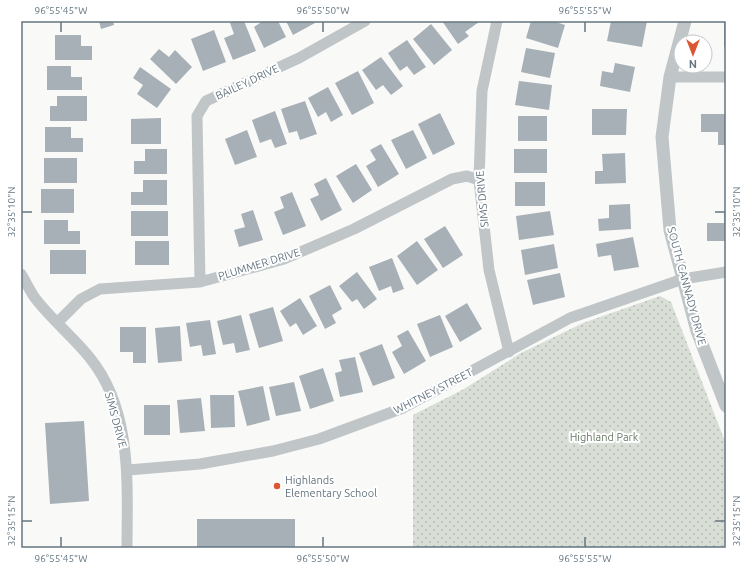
<svg xmlns="http://www.w3.org/2000/svg" width="747" height="569" viewBox="0 0 747 569" font-family="Ubuntu,sans-serif">
<style>
.park{fill:url(#park-dots)}
.building{fill:#a7b0b6}
.lines{fill:none;stroke-linecap:round;stroke-linejoin:round}
.minor{stroke:#c0c5c8;stroke-width:11}
.tertiary{stroke:#c0c5c8;stroke-width:13}
.ticks{fill:none;stroke:#657580;stroke-width:1.5}
.poi-dot{fill:#db5734;stroke:#fff;stroke-width:1.5}
.labels{text-anchor:middle;stroke-width:4;stroke-linejoin:round;paint-order:stroke}
.street-label{font-size:11px;fill:#657580;stroke:#fff}
.park-label{font-size:11px;fill:#687964;stroke:#fff}
.poi-label{font-size:11px;fill:#657580;stroke:#fff;text-anchor:start}
.neatline{fill:none;stroke:#657580;stroke-width:1.5}
.ticks-label{font-size:10px;text-anchor:middle;fill:#657580}
</style>
<defs>
<pattern id="park-dots" width="8" height="8" patternUnits="userSpaceOnUse"><rect width="8" height="8" fill="#d9ded6"/><path d="M2 2h.1M6 6h.1" fill="none" stroke="#b4b9b3" stroke-width="1.8" stroke-linecap="round"/></pattern>
</defs>
<rect width="100%" height="100%" fill="#f9f9f7"/>
<!-- park -->
<path class="park" d="M 660,296 L 671,302 L 726,444 L 726,548 L 413,548 L 413,415 L 464,389 L 521,353 L 583,323 Z"/>
<!-- building -->
<path class="building" d="M 99,21 L 113,21 L 114,25 L 101,29 Z
M 236,21 L 244,21 L 256,51 L 233,60 L 224,38 L 234,34 L 230,23 Z
M 263,21 L 278,21 L 286,37 L 264,48 L 254,27 Z
M 286,21 L 314,21 L 315,23 L 293,35 Z
M 442,21 L 478,21 L 479,22 L 465,32 L 469,36 L 458,44 Z
M 531,21 L 553,21 L 565,25 L 558,48 L 526,38 Z
M 611,21 L 647,21 L 642,47 L 607,41 Z
M 724,21 L 726,21 L 726,47 L 724,47 Z
M 431,24 L 452,50 L 434,65 L 413,39 Z
M 214,30 L 226,62 L 203,71 L 191,39 Z
M 55,35 L 81,35 L 81,46 L 92,46 L 92,60 L 55,60 Z
M 407,40 L 426,67 L 414,75 L 407,66 L 400,71 L 388,53 Z
M 526,48 L 555,53 L 550,78 L 521,72 Z
M 159,49 L 169,57 L 175,50 L 192,67 L 176,84 L 150,59 Z
M 381,57 L 403,86 L 391,95 L 383,85 L 376,90 L 362,70 Z
M 615,63 L 635,67 L 630,92 L 600,86 L 602,71 L 613,73 Z
M 47,66 L 71,66 L 71,77 L 82,77 L 82,90 L 47,90 Z
M 140,67 L 171,89 L 157,108 L 137,94 L 143,85 L 133,78 Z
M 358,71 L 374,103 L 352,115 L 335,83 Z
M 519,81 L 552,85 L 549,110 L 515,105 Z
M 328,87 L 343,115 L 331,122 L 326,112 L 318,117 L 308,98 Z
M 57,96 L 87,96 L 87,121 L 50,121 L 50,106 L 57,106 Z
M 305,101 L 317,134 L 300,140 L 297,131 L 289,133 L 281,109 Z
M 592,109 L 627,109 L 626,135 L 592,135 Z
M 275,111 L 287,144 L 275,148 L 271,139 L 260,143 L 252,120 Z
M 440,113 L 455,144 L 433,155 L 418,124 Z
M 701,114 L 726,114 L 726,145 L 718,145 L 718,132 L 701,132 Z
M 518,116 L 547,116 L 547,141 L 518,141 Z
M 161,118 L 161,144 L 131,144 L 131,119 Z
M 45,127 L 71,127 L 71,138 L 83,138 L 83,152 L 45,152 Z
M 247,130 L 257,157 L 235,165 L 225,139 Z
M 413,130 L 427,158 L 406,169 L 391,140 Z
M 381,144 L 399,174 L 378,187 L 366,166 L 376,160 L 370,150 Z
M 145,149 L 167,149 L 167,174 L 134,174 L 134,161 L 145,161 Z
M 514,149 L 547,149 L 547,173 L 514,173 Z
M 625,153 L 626,183 L 595,184 L 595,171 L 603,171 L 602,154 Z
M 44,158 L 77,158 L 77,183 L 44,183 Z
M 356,164 L 372,190 L 353,203 L 336,176 Z
M 326,178 L 342,210 L 321,221 L 310,199 L 319,195 L 314,184 Z
M 143,180 L 167,180 L 167,205 L 131,205 L 131,192 L 143,192 Z
M 515,182 L 545,182 L 545,206 L 515,206 Z
M 41,189 L 74,189 L 74,213 L 41,213 Z
M 292,192 L 306,226 L 283,235 L 274,212 L 284,208 L 280,197 Z
M 630,204 L 631,229 L 599,231 L 598,219 L 609,218 L 609,205 Z
M 253,210 L 263,240 L 239,247 L 234,230 L 245,227 L 241,214 Z
M 131,211 L 168,211 L 168,236 L 131,236 Z
M 550,211 L 554,235 L 519,240 L 516,216 Z
M 724,211 L 726,211 L 726,241 L 707,241 L 707,223 L 724,223 Z
M 44,220 L 68,220 L 68,231 L 80,231 L 80,244 L 44,244 Z
M 445,226 L 463,255 L 443,268 L 424,239 Z
M 633,237 L 639,267 L 614,271 L 611,255 L 598,257 L 596,244 Z
M 135,241 L 169,241 L 169,265 L 135,265 Z
M 417,241 L 438,270 L 417,285 L 397,256 Z
M 554,244 L 558,268 L 525,275 L 521,250 Z
M 50,250 L 86,250 L 86,274 L 50,274 Z
M 392,258 L 404,289 L 393,293 L 391,286 L 379,291 L 369,267 Z
M 357,272 L 377,299 L 364,309 L 357,299 L 352,302 L 339,286 Z
M 560,273 L 565,297 L 533,305 L 527,280 Z
M 330,285 L 342,309 L 332,315 L 336,323 L 325,329 L 309,296 Z
M 300,298 L 317,326 L 303,335 L 296,323 L 290,327 L 280,311 Z
M 467,303 L 482,329 L 460,342 L 445,316 Z
M 273,307 L 283,341 L 259,348 L 249,314 Z
M 241,315 L 250,350 L 236,353 L 234,343 L 223,345 L 217,321 Z
M 440,315 L 453,347 L 430,357 L 417,324 Z
M 210,320 L 216,354 L 203,356 L 201,345 L 190,347 L 186,323 Z
M 180,326 L 182,361 L 158,363 L 155,328 Z
M 120,327 L 146,327 L 146,363 L 133,363 L 133,352 L 120,352 Z
M 408,330 L 426,361 L 404,374 L 392,352 L 402,346 L 397,336 Z
M 382,344 L 395,378 L 373,386 L 359,353 Z
M 355,357 L 363,392 L 340,397 L 335,373 L 342,371 L 339,360 Z
M 323,368 L 334,401 L 310,409 L 299,376 Z
M 294,382 L 301,411 L 276,416 L 269,387 Z
M 263,386 L 270,420 L 247,426 L 238,391 Z
M 210,395 L 234,395 L 235,427 L 211,428 Z
M 201,398 L 205,431 L 180,433 L 177,400 Z
M 144,405 L 170,405 L 170,435 L 144,435 Z
M 84,421 L 89,501 L 50,504 L 45,423 Z
M 197,519 L 295,519 L 295,548 L 197,548 Z"/>
<g class="lines">
<!-- minor -->
<path class="minor" d="M 497,21 L 482,91 L 479,180 L 489,270 L 509,352
M 670,77 L 726,77
M 21,274 C 26,282 30,291 35,298 C 51,319 73,337 90,358 C 133,411 127,485 127,548
M 200,282 L 197,116 L 206,101 L 299,58 L 365,21
M 58,322 L 81,299 L 100,289 L 200,282 L 284,259 L 354,229 L 452,179 L 467,176 L 479,180
M 128,470 L 200,464 L 273,451 L 319,439 L 403,408 L 570,318 L 683,279 L 726,272"/>
<!-- tertiary -->
<path class="tertiary" d="M 685,21 L 670,77 L 662,137 L 670,230 L 697,331 L 726,406"/>
</g>
<!-- ticks -->
<path class="ticks" d="M 61,22 L 61,32M 323,22 L 323,32M 585,22 L 585,32M 22,212 L 32,212M 715,212 L 725,212M 22,521 L 32,521M 715,521 L 725,521M 61,537 L 61,547M 323,537 L 323,547M 585,537 L 585,547"/>
<!-- markers -->
<circle class="poi-dot" cx="277" cy="486" r="4"/>
<g class="labels">
<!-- street labels -->
<g class="street-label">
<text transform="translate(247 82) rotate(-25)" y="4">BAILEY DRIVE</text>
<text transform="translate(482 199) rotate(-95)" y="4">SIMS DRIVE</text>
<text transform="translate(259 264) rotate(-17)" y="4">PLUMMER DRIVE</text>
<text transform="translate(687 286) rotate(75)" y="4">SOUTH CANNADY DRIVE</text>
<text transform="translate(433 391) rotate(-27)" y="4">WHITNEY STREET</text>
<text transform="translate(116 420) rotate(75)" y="4">SIMS DRIVE</text>
</g>
<!-- park labels -->
<g class="park-label">
<text x="604" y="441">Highland Park</text>
</g>
<!-- poi labels -->
<g class="poi-label">
<text x="285" y="484">Highlands<tspan x="285" dy="13">Elementary School</tspan></text>
</g>
</g>
<!-- border -->
<rect width="747" height="569" fill="none" stroke="#ffffff" stroke-width="44"/>
<!-- north arrow -->
<g transform="translate(693 54) rotate(180)"><circle r="19" fill="#ffffff" stroke="#c1c8cc"/>
<path d="M0-3L7 15L0 10L-7 15Z" fill="#db5734"/>
<text y="-6" font-size="11" font-weight="bold" text-anchor="middle" fill="#657580">N</text>
</g>
<rect x="22" y="22" width="703" height="525" class="neatline"/>
<g class="ticks-label">
<text x="61" y="14">96°55'45"W</text>
<text x="323" y="14">96°55'50"W</text>
<text x="585" y="14">96°55'55"W</text>
<text transform="translate(736 212) rotate(-90)" y="4">32°35'10"N</text>
<text transform="translate(11 212) rotate(-90)" y="4">32°35'10"N</text>
<text transform="translate(736 521) rotate(-90)" y="4">32°35'15"N</text>
<text transform="translate(11 521) rotate(-90)" y="4">32°35'15"N</text>
<text x="61" y="562">96°55'45"W</text>
<text x="323" y="562">96°55'50"W</text>
<text x="585" y="562">96°55'55"W</text>
</g>
</svg>
